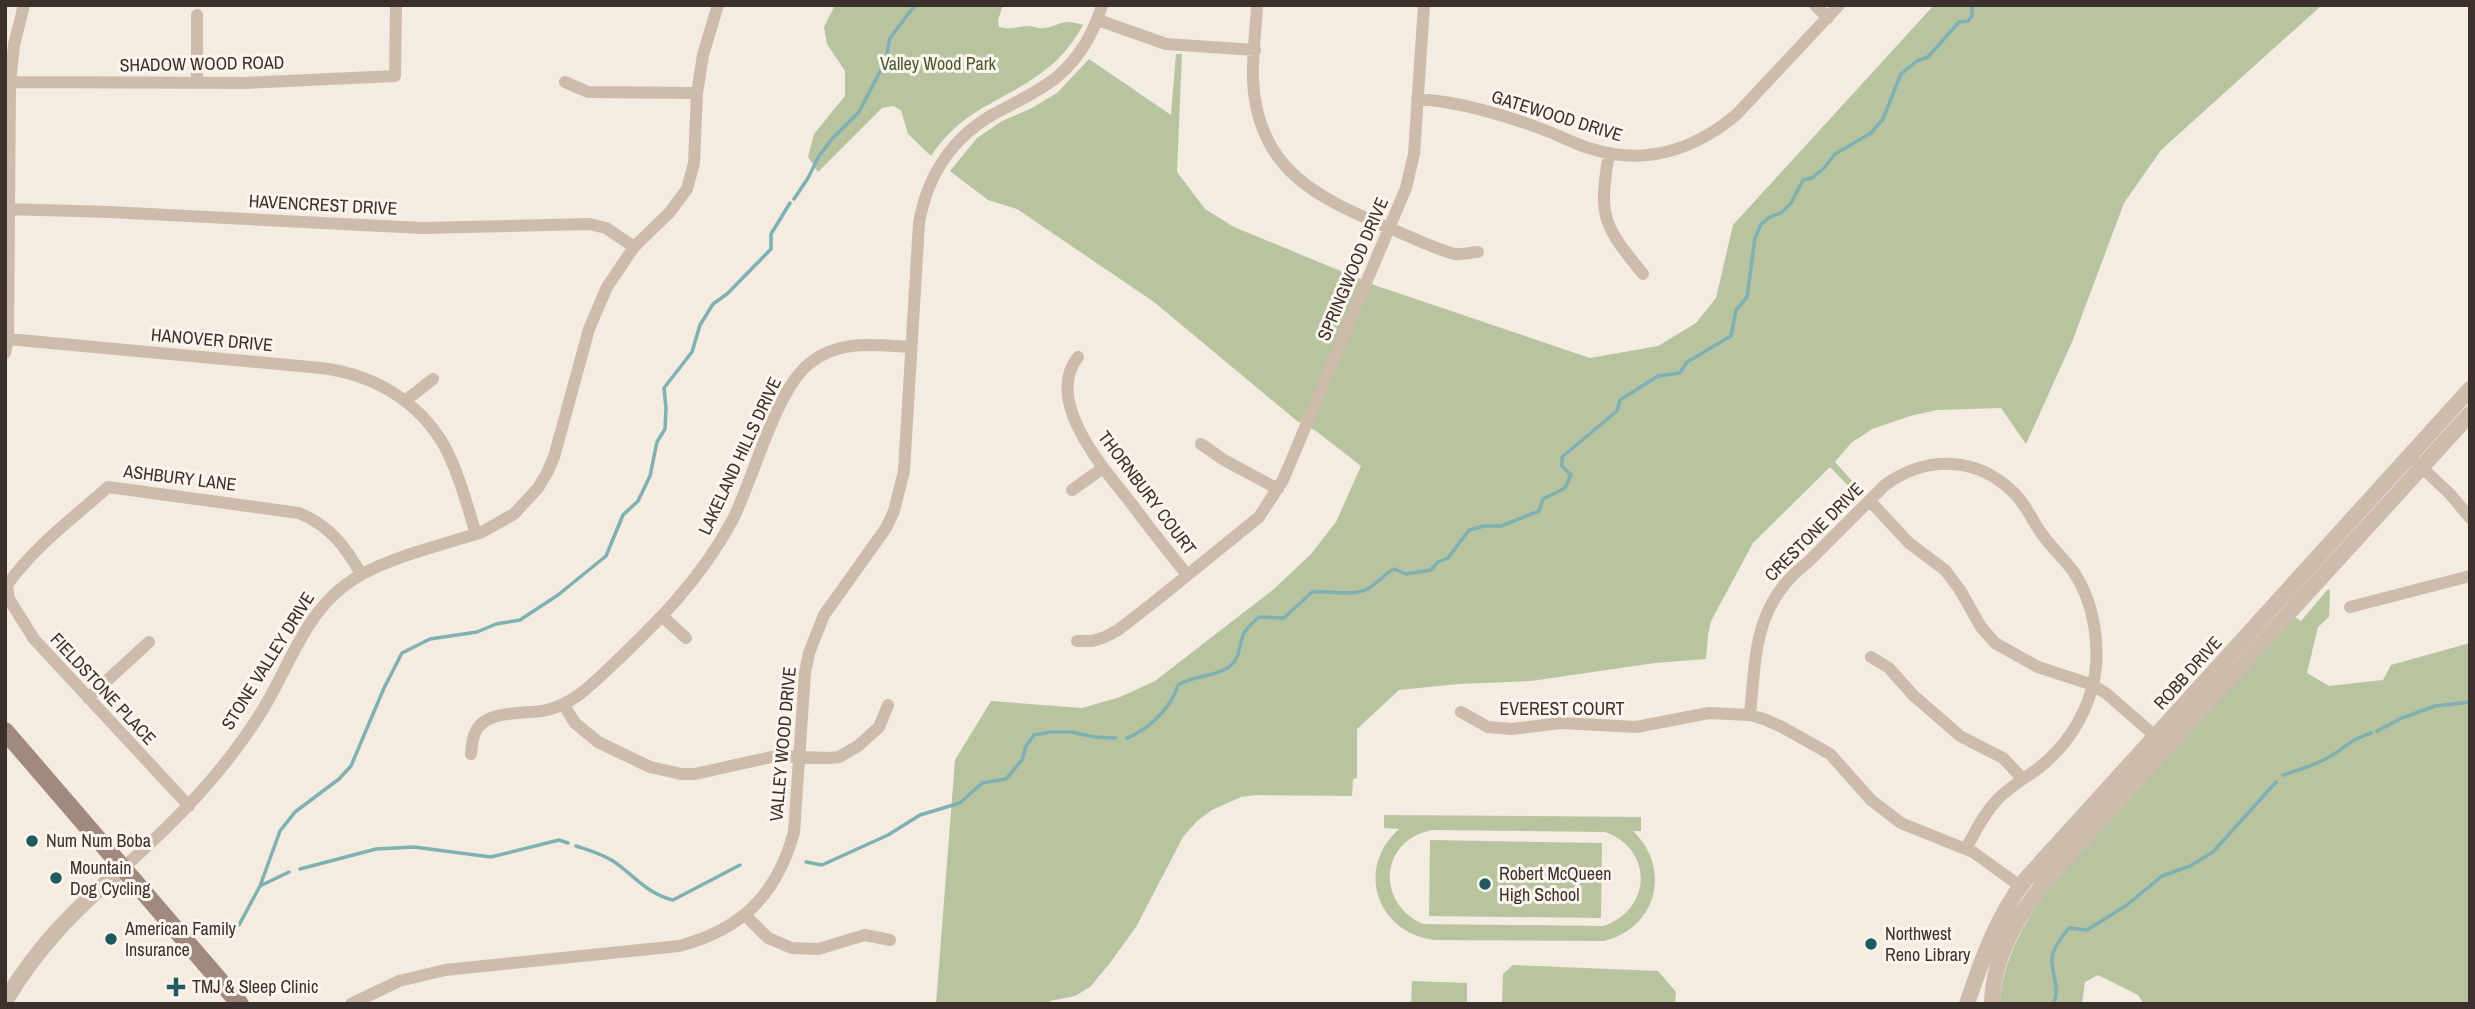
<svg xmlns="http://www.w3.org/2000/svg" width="2475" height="1009" viewBox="0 0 2475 1009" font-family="'Archivo Narrow',sans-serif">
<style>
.green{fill:#b8c4a0;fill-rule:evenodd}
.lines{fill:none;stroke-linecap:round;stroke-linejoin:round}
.stream{stroke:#7fb0b2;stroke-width:3.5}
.minor{stroke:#cdbbac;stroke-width:12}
.tertiary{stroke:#cdbbac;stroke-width:16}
.secondary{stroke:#a18a7d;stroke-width:18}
.poi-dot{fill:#1f5a5e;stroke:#fbf5ee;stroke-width:2.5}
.labels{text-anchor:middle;stroke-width:6;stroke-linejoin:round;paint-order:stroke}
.street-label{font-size:18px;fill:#3b302b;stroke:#fbf5ee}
.park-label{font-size:18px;fill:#4a5a2e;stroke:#fbf5ee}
.poi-label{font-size:18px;fill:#3b302b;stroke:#fbf5ee;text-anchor:start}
</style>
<rect width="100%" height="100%" fill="#f4ebe1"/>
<!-- green -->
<path class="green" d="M 835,5 L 1003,5 L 998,20 L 999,27 C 1011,30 1015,27 1027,26 C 1032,26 1039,29 1044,28 C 1062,25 1062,18 1083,25 C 1074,41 1063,56 1049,67 C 1005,103 966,104 931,156 L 908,134 L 901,110 L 893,106 L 882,108 L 818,172 L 808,157 L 814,134 L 845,96 L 845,71 L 827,44 L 824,27 Z
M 1934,5 L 2322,5 L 2161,150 L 2124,203 L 2072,342 L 2026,444 L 2001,408 L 1937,410 L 1910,416 L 1872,429 L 1851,443 L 1835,462 L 1863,493 L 1859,497 L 1830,467 L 1753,543 L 1711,621 L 1708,635 L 1706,659 L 1655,663 L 1531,681 L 1458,684 L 1399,690 L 1357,729 L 1357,778 L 1353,779 L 1352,796 L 1256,795 L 1241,797 L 1212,810 L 1197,821 L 1183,837 L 1136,927 L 1110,963 L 1090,987 L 1075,996 L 1050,1001 L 1047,1004 L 936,1004 L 955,760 L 991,701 L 1082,708 L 1120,697 L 1155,681 L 1274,589 L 1311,554 L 1336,522 L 1361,466 L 1316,431 L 1297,421 L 1154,302 L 1017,209 L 988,200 L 950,171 L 977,138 L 1002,121 L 1030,109 L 1057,93 L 1089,59 L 1171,115 L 1176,54 L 1182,54 L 1177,172 L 1205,209 L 1234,227 L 1377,286 L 1590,358 L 1658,346 L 1696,323 L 1716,298 L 1733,225 Z
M 2328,589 L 2330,591 L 2329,617 L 2318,627 L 2307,673 L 2329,686 L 2383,680 L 2391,665 L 2470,643 L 2470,1004 L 2144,1004 L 2138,995 L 2098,975 L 2085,982 L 2082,1004 L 2000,1004 C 2002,960 2025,920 2051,886 L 2295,617 L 2301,621 Z
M 1384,815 L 1641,817 L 1641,831 L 1633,831 C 1672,868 1657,928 1604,941 L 1435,940 C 1376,933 1355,868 1399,829 L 1384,828 ZM 1432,830 L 1605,832 C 1654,849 1652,910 1603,926 L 1423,924 C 1375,903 1380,840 1432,830 Z
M 1430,840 L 1602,843 L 1601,918 L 1429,916 Z
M 1513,965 L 1658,971 L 1676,992 L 1675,1004 L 1502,1004 L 1503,974 Z
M 1412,981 L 1467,983 L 1467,1004 L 1411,1004 Z"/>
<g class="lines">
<!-- stream -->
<path class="stream" d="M 886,58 L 890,38 L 915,5
M 794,199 L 808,178 L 819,156 L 832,139 L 859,112 L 884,64
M 2377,731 L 2402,718 L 2435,706 L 2470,702
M 1127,738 C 1148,730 1172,707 1178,685 C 1194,675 1213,678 1229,667 C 1241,658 1238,646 1244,633 C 1247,627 1254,622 1259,617 L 1284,618 L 1312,592 C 1330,590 1350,597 1367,589 C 1379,583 1382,575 1394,569 L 1406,574 L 1431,570 L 1438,562 L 1448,558 L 1469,530 L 1484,526 L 1501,526 L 1539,511 L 1543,499 L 1565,488 L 1571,475 L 1562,466 L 1562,457 L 1617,411 L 1620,400 L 1658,376 L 1680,373 L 1687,362 L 1731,336 L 1736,310 L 1747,297 L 1755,238 L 1761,224 L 1770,217 L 1781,213 L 1791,203 L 1803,180 L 1812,178 L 1824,168 L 1835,154 L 1871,133 L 1883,119 L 1901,74 L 1917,61 L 1928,57 L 1959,22 L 1968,21 L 1972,16 L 1972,5
M 2283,775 C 2299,770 2316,765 2331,756 C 2347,746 2352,739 2371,733
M 576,846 C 588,850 602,854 613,861 C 634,875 647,894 673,900 L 740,865
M 806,862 L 822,865 L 888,835 L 920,815 L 960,803 L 982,783 L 1006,779 L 1022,760 L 1026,746 L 1034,735 L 1050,732 L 1071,732 L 1095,737 L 1116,738
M 300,869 L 376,849 L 414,847 L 491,857 L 559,840 L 568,843
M 260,886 L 280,831 L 295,812 L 339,779 L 351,766 L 384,688 L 402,653 L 430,639 L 477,632 L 496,624 L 520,620 L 558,595 L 606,556 L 623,515 L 638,501 L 650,476 L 657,442 L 665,429 L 666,408 L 664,388 L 692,352 L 700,325 L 713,304 L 727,294 L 771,249 L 771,234 L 790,203
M 239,925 L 260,886 L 289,872
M 2053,1004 C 2061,991 2051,973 2052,958 C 2053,947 2062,937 2069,928 L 2087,930 L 2127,905 L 2162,876 L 2190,866 L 2213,852 L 2276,782"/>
<!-- minor -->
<path class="minor" d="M 1257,5 C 1256,30 1252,55 1253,80 C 1257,168 1315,197 1387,227 C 1402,233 1443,253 1456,254 C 1463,255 1471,252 1478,252
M 1815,5 L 1828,18
M 1098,20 L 1166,44 L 1255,50
M 10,82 L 245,83 L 395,76 L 396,5
M 565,82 L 588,92 L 697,93
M 197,83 L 197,15
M 1417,99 C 1457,101 1509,116 1547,131 C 1563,137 1577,145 1592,149 C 1646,166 1696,149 1737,114 L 1839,5
M 1609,154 C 1598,217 1603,225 1643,274
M 5,209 L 110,212 L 422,228 L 589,224 L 606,228 L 634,247
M 8,339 L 321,368 C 373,374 419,401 445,447 C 459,474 467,505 476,534
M 5,353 L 8,339 L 10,82 L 14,45 L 24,5
M 1078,357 C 1042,402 1107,472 1134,507 C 1151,530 1169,552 1187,575
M 405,401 L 433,379
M 1201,444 L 1224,460 L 1278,489
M 2417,463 L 2450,494 L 2470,518
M 1072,490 L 1103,468
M 1870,501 L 1909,543 L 1945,570 L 1960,590 L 1981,627 L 1995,643 L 2038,667 L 2093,685 L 2107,694 L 2162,742
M 2350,607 L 2470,576
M 663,617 L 686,638
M 1077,641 L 1092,641 L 1105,637 L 1118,630 L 1153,603 L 1259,517 L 1283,480 L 1406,188 L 1414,154 L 1424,5
M 1871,657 L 1889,668 L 1913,695 L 1960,736 L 2003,758 L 2023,779
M 88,698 L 149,642
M 563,704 L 575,723 L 598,742 L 650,767 L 681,774 L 695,774 L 776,756 L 829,758 L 839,757 L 858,746 L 879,727 L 888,705
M 1461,712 L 1488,727 L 1512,729 L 1561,723 L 1636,727 L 1709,713 L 1750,715 L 1764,719 L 1782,727 L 1830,754 L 1871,800 L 1901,823 L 1973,852 L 2020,886
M 1750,715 C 1756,653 1754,603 1808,562 L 1885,485 C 1927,455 1978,456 2015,494 C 2027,506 2032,521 2042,534 C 2051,547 2063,558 2073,571 C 2095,603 2102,651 2092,689 C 2083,719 2065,747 2040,767 C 2026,778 2010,786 1998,799 C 1984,813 1976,831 1966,848
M 471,754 C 472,748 472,739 475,733 C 485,708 526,715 547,710 C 571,704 587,689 604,673 C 654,626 701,580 733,519 C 754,477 776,389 810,363 C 840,339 876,345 911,347
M 189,806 L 34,639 L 9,599 L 7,585 C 34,547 73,518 108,487 L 299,513 C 330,526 345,546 361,574
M 123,868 C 175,822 223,773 260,714 C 287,672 303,617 344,586 C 378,559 440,546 482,532 L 514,514 L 538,488 L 547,473 L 554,457 L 589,329 L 607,287 L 634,247 L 670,212 L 687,189 L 694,163 L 697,93 L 703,55 L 718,5
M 745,915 L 768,938 L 792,948 L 818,949 L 865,935 L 890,940
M 351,1004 L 399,981 L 445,970 L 679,946 C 741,930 777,895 794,832 L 805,673 L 809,653 L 824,615 L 886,528 L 894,511 L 904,471 L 919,223 C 927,177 951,139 992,115 C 1014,103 1037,93 1057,77 C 1079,58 1094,33 1102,5"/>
<!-- tertiary -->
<path class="tertiary" d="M 5,1001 C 39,945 74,910 123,868
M 1967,1004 C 1982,959 1997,917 2025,880 L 2470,389
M 1992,1004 C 1993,956 2017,917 2046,880 L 2470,414"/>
<!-- secondary -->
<path class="secondary" d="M 5,731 L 240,1004"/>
</g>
<!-- markers -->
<g class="poi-dot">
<circle cx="32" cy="841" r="7"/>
<circle cx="56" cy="878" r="7"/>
<circle cx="1485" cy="884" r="7"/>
<circle cx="111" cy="939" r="7"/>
<circle cx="1871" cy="944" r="7"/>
<path d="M172.5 976.5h7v7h7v7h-7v7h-7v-7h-7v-7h7z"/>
</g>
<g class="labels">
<!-- street labels -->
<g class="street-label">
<text transform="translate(202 64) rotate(-1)" y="6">SHADOW WOOD ROAD</text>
<text transform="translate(1557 116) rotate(17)" y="6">GATEWOOD DRIVE</text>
<text transform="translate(323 205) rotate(3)" y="6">HAVENCREST DRIVE</text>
<text transform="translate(1353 269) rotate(-67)" y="6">SPRINGWOOD DRIVE</text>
<text transform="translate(212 340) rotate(5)" y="6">HANOVER DRIVE</text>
<text transform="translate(740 456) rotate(-65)" y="6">LAKELAND HILLS DRIVE</text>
<text transform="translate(180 478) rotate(7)" y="6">ASHBURY LANE</text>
<text transform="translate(1147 493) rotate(53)" y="6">THORNBURY COURT</text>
<text transform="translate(1814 532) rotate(-45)" y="6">CRESTONE DRIVE</text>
<text transform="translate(268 661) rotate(-58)" y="6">STONE VALLEY DRIVE</text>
<text transform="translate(2188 673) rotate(-48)" y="6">ROBB DRIVE</text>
<text transform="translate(103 689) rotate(47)" y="6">FIELDSTONE PLACE</text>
<text x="1562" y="715">EVEREST COURT</text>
<text transform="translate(783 744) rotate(-85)" y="6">VALLEY WOOD DRIVE</text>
</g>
<!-- park labels -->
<g class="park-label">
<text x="938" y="70">Valley Wood Park</text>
</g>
<!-- poi labels -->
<g class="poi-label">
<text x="46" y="847">Num Num Boba</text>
<text x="70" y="874">Mountain<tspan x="70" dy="21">Dog Cycling</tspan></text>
<text x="1499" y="880">Robert McQueen<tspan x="1499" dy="21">High School</tspan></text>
<text x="125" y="935">American Family<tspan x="125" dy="21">Insurance</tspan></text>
<text x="1885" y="940">Northwest<tspan x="1885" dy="21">Reno Library</tspan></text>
<text x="192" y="993">TMJ &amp; Sleep Clinic</text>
</g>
</g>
<!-- border -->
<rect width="2475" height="1009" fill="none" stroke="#3b302b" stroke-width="14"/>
</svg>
